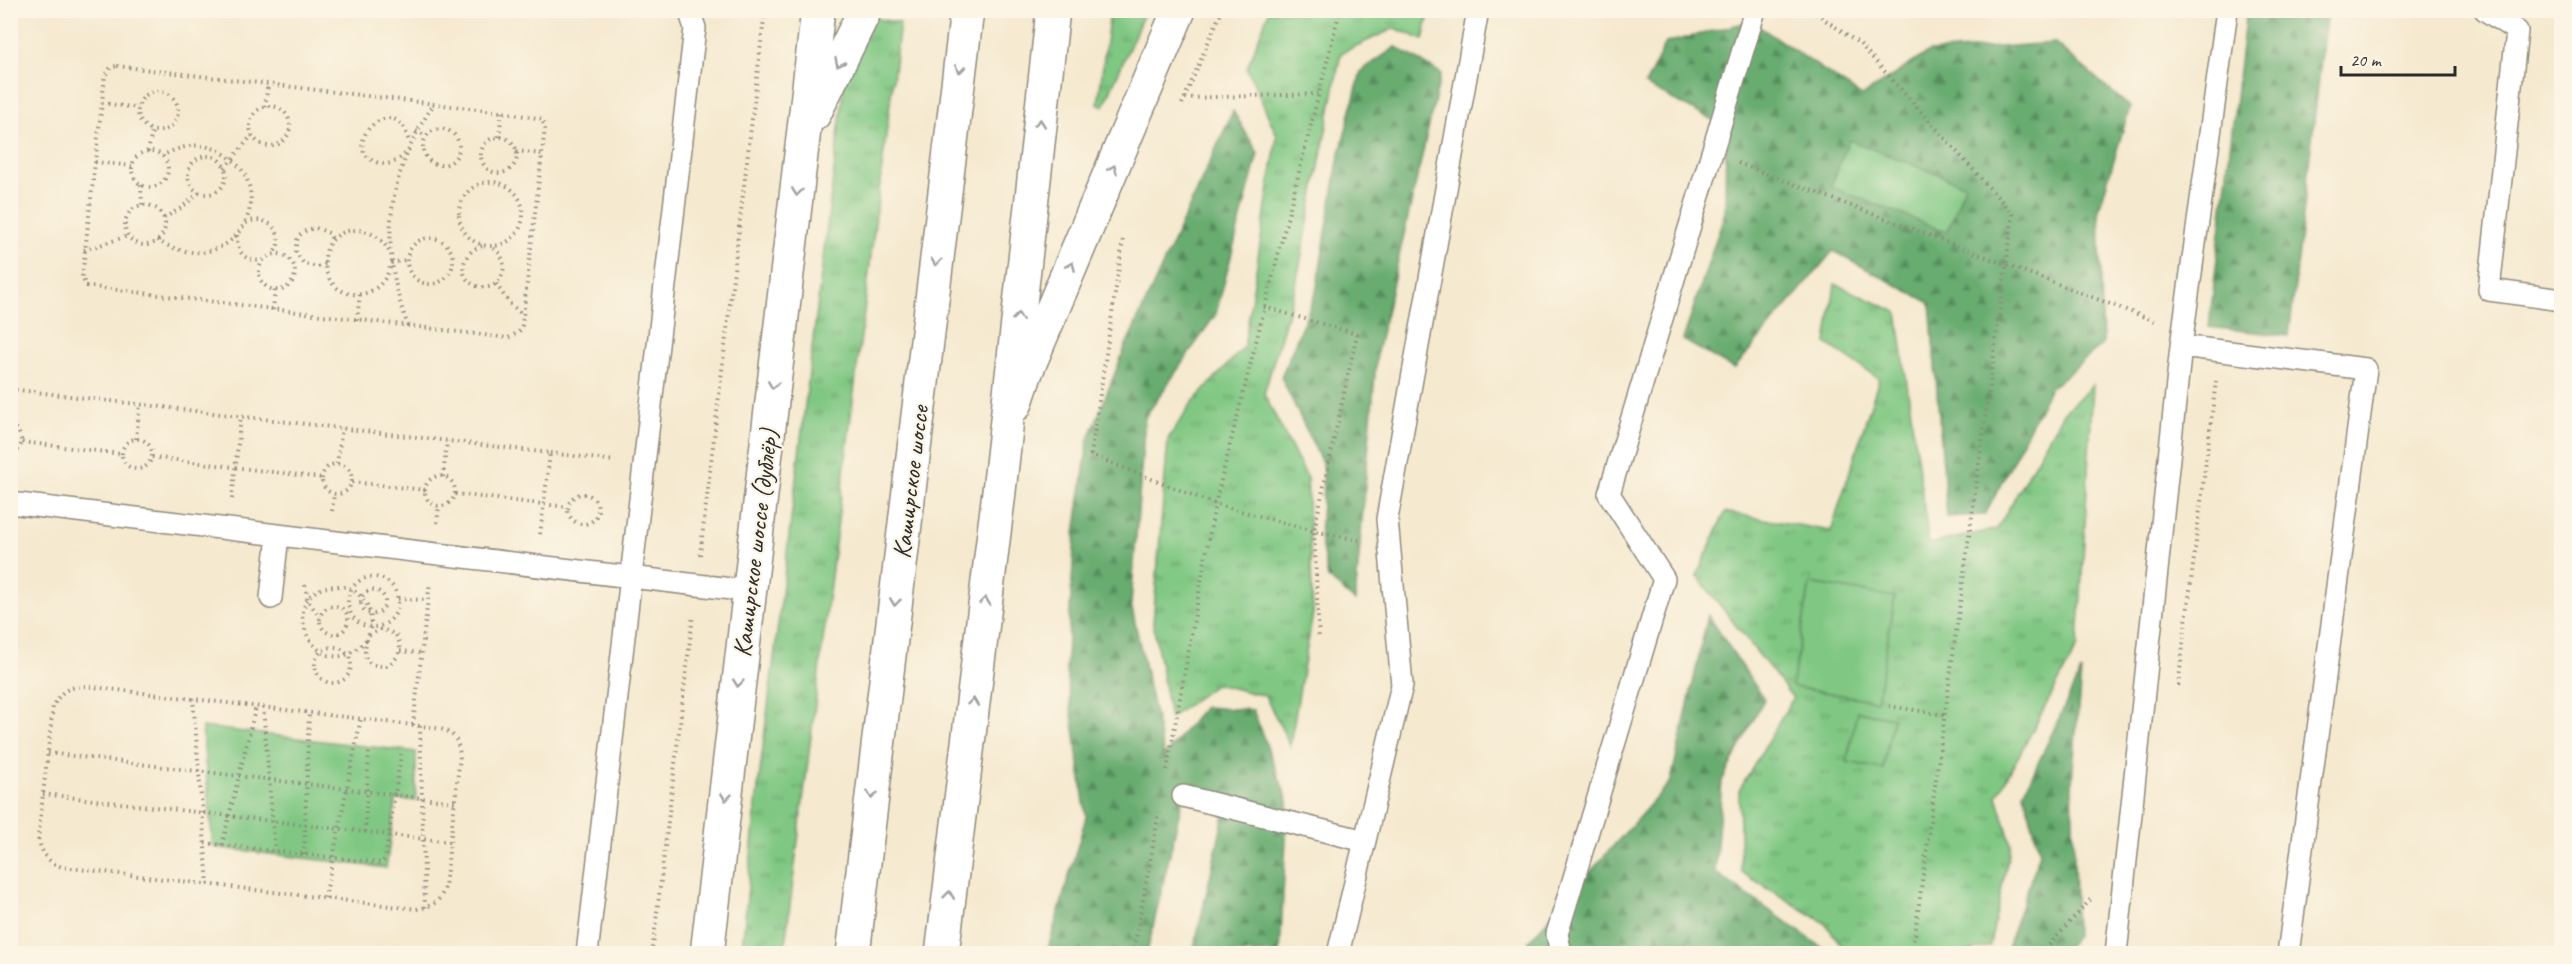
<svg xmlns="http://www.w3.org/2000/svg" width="2572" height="964" viewBox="0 0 2572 964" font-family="Caveat,sans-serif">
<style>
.grass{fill:url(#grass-tufts);stroke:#557956;stroke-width:1.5}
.forest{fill:url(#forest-firs);stroke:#496c4e;stroke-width:1.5}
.green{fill:#7fc782;stroke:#557956;stroke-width:1.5}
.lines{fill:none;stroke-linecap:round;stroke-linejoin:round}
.service-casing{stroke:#908a7d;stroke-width:24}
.secondary-casing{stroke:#908a7d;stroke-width:36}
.primary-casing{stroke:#908a7d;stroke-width:36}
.path{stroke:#908a7d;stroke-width:4;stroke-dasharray:1.5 4.5;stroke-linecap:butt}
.service{stroke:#fff;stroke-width:21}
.secondary{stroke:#fff;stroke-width:33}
.primary{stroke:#fff;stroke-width:33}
.oneway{stroke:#a0a0a0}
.labels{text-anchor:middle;stroke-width:4.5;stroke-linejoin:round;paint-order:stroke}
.street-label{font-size:26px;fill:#2b2b2b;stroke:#fcf5e5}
</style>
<defs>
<pattern id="grass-tufts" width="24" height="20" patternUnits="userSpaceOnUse" patternTransform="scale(1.5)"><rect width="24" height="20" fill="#7fc782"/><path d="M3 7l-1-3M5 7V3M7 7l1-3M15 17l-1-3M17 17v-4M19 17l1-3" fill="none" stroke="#68a26b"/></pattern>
<pattern id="forest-firs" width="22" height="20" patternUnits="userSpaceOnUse" patternTransform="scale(1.5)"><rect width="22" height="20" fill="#67ac70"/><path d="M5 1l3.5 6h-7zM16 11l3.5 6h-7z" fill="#558c5c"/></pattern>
</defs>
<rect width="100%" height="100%" fill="#fcf5e5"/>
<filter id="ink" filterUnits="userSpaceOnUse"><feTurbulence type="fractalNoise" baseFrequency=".0167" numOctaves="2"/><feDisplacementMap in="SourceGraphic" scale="12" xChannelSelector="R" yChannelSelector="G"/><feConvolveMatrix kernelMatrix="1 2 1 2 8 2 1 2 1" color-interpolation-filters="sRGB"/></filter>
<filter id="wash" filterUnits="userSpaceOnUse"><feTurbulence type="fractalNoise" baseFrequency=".008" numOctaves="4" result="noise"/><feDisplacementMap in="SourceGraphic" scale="24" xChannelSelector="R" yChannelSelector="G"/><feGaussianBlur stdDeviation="1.35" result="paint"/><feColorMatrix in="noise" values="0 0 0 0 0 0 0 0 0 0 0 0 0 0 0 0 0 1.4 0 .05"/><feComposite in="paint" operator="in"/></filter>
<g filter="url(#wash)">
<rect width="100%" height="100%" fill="#f5e9cf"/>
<!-- grass -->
<path class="grass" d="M 1110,11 L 1145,11 L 1104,106 L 1098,104 Z
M 1269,11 L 1430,11 L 1423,40 L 1395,28 L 1341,53 L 1296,285 L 1264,394 L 1307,478 L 1313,613 L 1290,745 L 1265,696 L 1216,684 L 1170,718 L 1153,623 L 1168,439 L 1191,404 L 1244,347 L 1277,136 L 1247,68 Z
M 873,18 L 900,23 L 784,953 L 742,949 L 756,804 L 845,80 Z
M 1835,284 L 1897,312 L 1929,544 L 1997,529 L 2063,413 L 2093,385 L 2078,646 L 1997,796 L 2011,843 L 1990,946 L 1965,953 L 1847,953 L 1825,923 L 1741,872 L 1739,791 L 1793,698 L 1697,576 L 1725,512 L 1831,531 L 1879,379 L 1826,343 Z"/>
<!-- forest -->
<path class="forest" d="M 2246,11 L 2326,19 L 2289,336 L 2209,327 Z
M 1751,21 L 1862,96 L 1929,52 L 2055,43 L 2130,107 L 2099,209 L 2103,345 L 2050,388 L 1985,515 L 1947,517 L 1930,303 L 1833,251 L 1734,369 L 1683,340 L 1725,212 L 1726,127 L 1645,85 L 1666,43 Z
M 1396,47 L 1441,73 L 1377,352 L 1355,601 L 1328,578 L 1320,537 L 1324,467 L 1281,377 L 1316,292 L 1338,161 L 1361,71 Z
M 1233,111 L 1258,153 L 1216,314 L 1145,417 L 1131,604 L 1164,756 L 1204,707 L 1253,710 L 1288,801 L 1280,953 L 1193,953 L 1226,806 L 1183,797 L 1147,953 L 1050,953 L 1049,945 L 1086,817 L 1066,670 L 1075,534 L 1088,441 L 1126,345 Z
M 1708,615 L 1764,699 L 1722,781 L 1715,872 L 1830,953 L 1536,954 L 1528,942 L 1671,781 Z
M 2081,671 L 2072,782 L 2076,936 L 2062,953 L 2005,953 L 2040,853 L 2024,793 Z"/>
<!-- green -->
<path class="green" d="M 1849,140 L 1965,185 L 1947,232 L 1831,187 Z
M 1810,583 L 1895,597 L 1877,701 L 1792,687 Z
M 1857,711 L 1893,718 L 1883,769 L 1847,762 Z
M 202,727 L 416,752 L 416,801 L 396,799 L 386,868 L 213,847 Z"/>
</g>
<g filter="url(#ink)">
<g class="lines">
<!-- service casing -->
<g class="service-casing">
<path id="service" d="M 2485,10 L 2517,31 L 2489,290 L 2562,300
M 2181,346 L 2366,369 L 2288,954
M 10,503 L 748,591
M 271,598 L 278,535
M 1183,796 L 1365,841
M 587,954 L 695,28 L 689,10
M 1338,954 L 1402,685 L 1387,519 L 1478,10
M 1561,954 L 1557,934 L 1664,579 L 1609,494 L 1755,10
M 2116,954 L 2181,346 L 2227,10"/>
</g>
<!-- secondary casing -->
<g class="secondary-casing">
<path id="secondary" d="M 814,114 L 865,10
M 1015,405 L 1026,372 L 1179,10
M 707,954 L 818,10"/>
</g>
<!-- primary casing -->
<g class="primary-casing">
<path id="primary" d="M 853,954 L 967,10
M 942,954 L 998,500 L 1053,10"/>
</g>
<!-- path -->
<path class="path" d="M 1811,10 L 1860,44 L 2013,214 L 1913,948
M 117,66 L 502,112 L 542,119 L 545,128 L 522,325 L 519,332 L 508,338 L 86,286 L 82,277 L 105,75 L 111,67 Z
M138 111a20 20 0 1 1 40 0a20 20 0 1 1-40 0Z
M 1185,98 L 1318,94
M 102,103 L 138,108
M 1182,104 L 1222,10
M250 126a20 20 0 1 1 40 0a20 20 0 1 1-40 0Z
M 265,107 L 268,84
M423 147a18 18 0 1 1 36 0a18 18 0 1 1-36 0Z
M 416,131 L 427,136
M 499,137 L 502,112
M481 155a18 18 0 1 1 36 0a18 18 0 1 1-36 0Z
M 516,151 L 542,154
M132 169a18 18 0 1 1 36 0a18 18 0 1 1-36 0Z
M 148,152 L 152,131
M 405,154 C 398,161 389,166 379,163 C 332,149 398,83 409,143
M188 175a19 19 0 1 1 38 0a19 19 0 1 1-38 0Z
M 95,162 L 132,166
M 1738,163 L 2155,321
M 225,168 L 252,135
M459 214a32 32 0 1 1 64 0a32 32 0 1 1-64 0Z
M 141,185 L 142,205
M125 225a20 20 0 1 1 40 0a20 20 0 1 1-40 0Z
M 164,218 L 181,208 L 199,193
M 246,223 C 267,212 289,235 273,254
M 237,235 C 236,252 246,263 263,260
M407 261a23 23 0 1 1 46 0a23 23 0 1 1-46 0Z
M 157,240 C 236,287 287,185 219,151 C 200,141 180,146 162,156
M 1123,240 L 1091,455 L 1215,504 L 1314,531 L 1359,540
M 482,246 C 462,251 455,278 477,286 C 502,295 515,258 491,247
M 84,250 L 128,236
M 389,251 C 371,218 324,226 325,262 C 326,303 382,307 391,263 L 406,260
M259 272a18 18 0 1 1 36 0a18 18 0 1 1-36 0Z
M 325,264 L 318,267 L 304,264 L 296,252 C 295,237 301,230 316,228 L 329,233 L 333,241
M 496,284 L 509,303 L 523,315
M 1264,307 L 1357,334 L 1314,531 L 1319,640
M 273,310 L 275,290
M 357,320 L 360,294
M 408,326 C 378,245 386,176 434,104
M 10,389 L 550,453 L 540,535
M 10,426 L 18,430 L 22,442 L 19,449 L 10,454
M 136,439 L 140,404
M122 454a15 15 0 1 1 30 0a15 15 0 1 1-30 0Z
M 22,442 L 122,454
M 550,453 L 615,461
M 152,457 L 322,478
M 337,464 L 342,428
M322 479a15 15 0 1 1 30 0a15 15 0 1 1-30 0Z
M425 491a15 15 0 1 1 30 0a15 15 0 1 1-30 0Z
M 443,477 L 447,441
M 352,482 L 425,490
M 455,494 L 568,507
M568 509a15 15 0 1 1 30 0a15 15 0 1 1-30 0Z
M 232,499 L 241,416
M 332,511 L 334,494
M 437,523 L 439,506
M 700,555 L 765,10
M348 602a25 25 0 1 1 50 0a25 25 0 1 1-50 0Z
M 305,585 L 308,601 L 320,617
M361 602a12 12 0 1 1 24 0a12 12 0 1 1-24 0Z
M 398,599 L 428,600
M320 620a14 14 0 1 1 28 0a14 14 0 1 1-28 0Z
M 366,640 C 317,697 268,587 337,586 C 347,586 355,590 361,597 C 368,604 371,612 371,622 C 371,638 350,667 386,666 C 400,659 404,647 395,634 L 381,629 L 368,636
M315 665a18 18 0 1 1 36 0a18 18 0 1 1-36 0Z
M 400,651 L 422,653
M 84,686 L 413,725 C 437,729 458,725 460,756 L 445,887 C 440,902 432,907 416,909 L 62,867 C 47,862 42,853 38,838 L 53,707 C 60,692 67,687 84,686 Z
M 2178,686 L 2216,381
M 193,698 L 208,884
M 1889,706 L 1945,715
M 263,707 L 275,851
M 413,725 L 430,582
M 420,726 L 425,908
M 48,753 L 455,802
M 1167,770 L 1215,504 L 1340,10
M 43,794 L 450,842
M 365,832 L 369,749
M 205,843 L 381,863 L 385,859 L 401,754
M 222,845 L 256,706
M 304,855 L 309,713
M 325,898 L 361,718
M 652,954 L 693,615
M 1133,954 L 1159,812
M 2041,954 L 2091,899"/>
<!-- service -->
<use href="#service" class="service"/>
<!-- secondary -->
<use href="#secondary" class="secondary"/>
<!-- primary -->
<use href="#primary" class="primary"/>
</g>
<!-- one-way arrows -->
<defs><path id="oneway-chevron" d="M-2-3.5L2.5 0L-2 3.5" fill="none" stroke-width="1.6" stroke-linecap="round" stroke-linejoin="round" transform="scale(1.5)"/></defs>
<g class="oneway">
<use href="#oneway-chevron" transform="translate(839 63) rotate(116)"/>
<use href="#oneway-chevron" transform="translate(960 69) rotate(97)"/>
<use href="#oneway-chevron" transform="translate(1040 123) rotate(-84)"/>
<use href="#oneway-chevron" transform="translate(1113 169) rotate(-67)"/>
<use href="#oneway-chevron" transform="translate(797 192) rotate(97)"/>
<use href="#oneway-chevron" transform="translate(936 262) rotate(97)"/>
<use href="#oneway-chevron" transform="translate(1071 266) rotate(-67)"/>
<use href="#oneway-chevron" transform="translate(1018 317) rotate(-84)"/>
<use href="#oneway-chevron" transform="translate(773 385) rotate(97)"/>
<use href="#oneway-chevron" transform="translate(985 601) rotate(-83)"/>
<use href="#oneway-chevron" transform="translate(895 602) rotate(97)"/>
<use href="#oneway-chevron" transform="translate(738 683) rotate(96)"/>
<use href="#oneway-chevron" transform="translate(973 702) rotate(-83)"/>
<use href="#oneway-chevron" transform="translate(872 795) rotate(97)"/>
<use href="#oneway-chevron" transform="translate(726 797) rotate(96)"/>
<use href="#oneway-chevron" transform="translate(949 895) rotate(-83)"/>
</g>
</g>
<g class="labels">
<!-- street labels -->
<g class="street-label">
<text transform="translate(910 482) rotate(-83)" y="9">Каширское шоссе</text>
<text transform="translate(755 543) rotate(-83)" y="9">Каширское шоссе (дублёр)</text>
</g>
</g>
<!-- margin -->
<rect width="2572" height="964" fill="none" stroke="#fcf5e5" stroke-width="36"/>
<!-- scale -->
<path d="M2341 66v9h114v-9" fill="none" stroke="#2b2b2b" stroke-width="3"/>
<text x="2350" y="66" font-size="18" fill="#2b2b2b" stroke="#fcf5e5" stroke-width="4.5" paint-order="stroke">20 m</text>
</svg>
